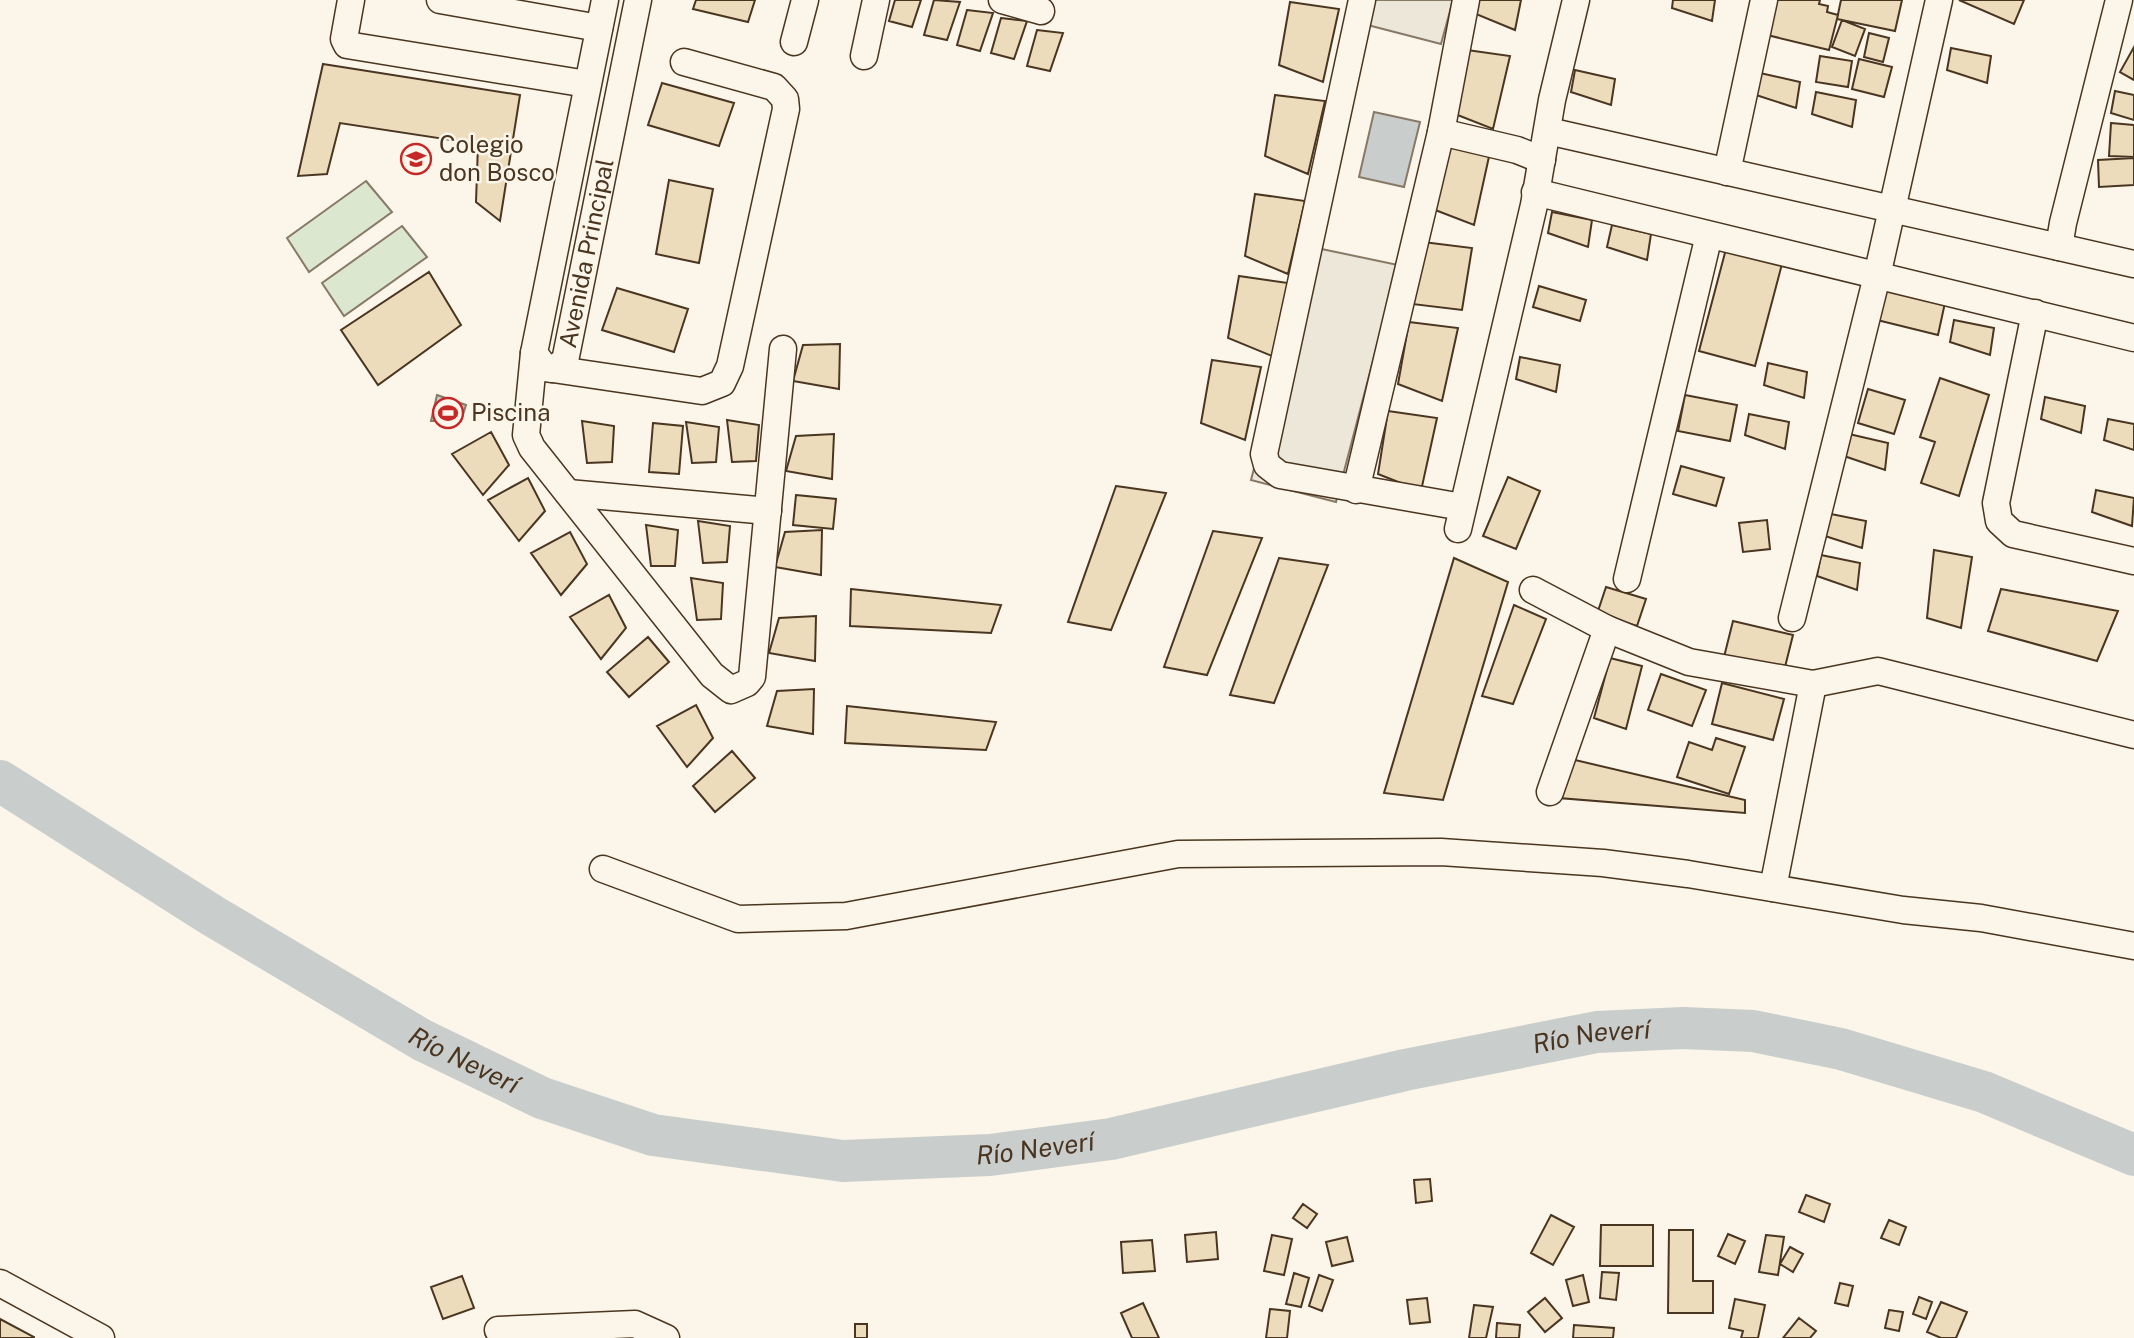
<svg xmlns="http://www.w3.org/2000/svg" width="2134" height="1338" viewBox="0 0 2134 1338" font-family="'Public Sans',sans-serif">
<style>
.green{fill:#dce7d0;stroke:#887966;stroke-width:2}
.parking{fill:#ede7d9;stroke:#887966;stroke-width:2}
.water{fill:#c9cecd;stroke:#887966;stroke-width:2}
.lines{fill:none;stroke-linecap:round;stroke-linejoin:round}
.river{stroke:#c9cecd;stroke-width:42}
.building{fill:#ecdcbc;stroke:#4a3520;stroke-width:2}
.minor-casing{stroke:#4a3520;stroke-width:29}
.minor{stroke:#fbf6e9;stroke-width:26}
.labels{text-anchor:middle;stroke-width:5;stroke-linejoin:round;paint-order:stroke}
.poi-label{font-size:24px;fill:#4a3520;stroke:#fbf6e9;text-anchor:start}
.street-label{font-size:24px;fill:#4a3520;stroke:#fbf6e9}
.water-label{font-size:26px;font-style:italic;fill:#4a3520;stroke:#fbf6e9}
</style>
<rect width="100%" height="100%" fill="#fbf6e9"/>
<!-- green -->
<path class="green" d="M 366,181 L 392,212 L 309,272 L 287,238 Z
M 402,226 L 427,257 L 344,316 L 322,283 Z"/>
<!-- parking -->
<path class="parking" d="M 1362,0 L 1453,0 L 1441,44 L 1356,22 Z
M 1312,247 L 1398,265 L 1336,502 L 1251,480 Z"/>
<!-- water -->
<path class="water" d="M 1374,112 L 1420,122 L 1404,187 L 1359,177 Z
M 437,395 L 466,405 L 461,421 L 431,421 Z"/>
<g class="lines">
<!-- river -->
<path class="river" id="s1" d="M 0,781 L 213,916 L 422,1040 L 542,1098 L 653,1135 L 843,1161 L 990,1155 L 1111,1139 L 1405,1070 L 1597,1032 L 1683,1028 L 1753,1031 L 1841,1049 L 1984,1092 L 2134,1155"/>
</g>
<!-- building -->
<path class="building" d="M 696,0 L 755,0 L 748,22 L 693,9 Z
M 895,0 L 921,0 L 912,27 L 889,21 Z
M 934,0 L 960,2 L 947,40 L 924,35 Z
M 1473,0 L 1521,0 L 1515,30 L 1471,12 Z
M 1673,0 L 1715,0 L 1712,21 L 1672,8 Z
M 1776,0 L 1820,0 L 1819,4 L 1828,6 L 1827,12 L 1838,15 L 1829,50 L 1767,35 Z
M 1841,0 L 1902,0 L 1895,31 L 1837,19 Z
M 1959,0 L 2024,0 L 2014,24 Z
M 1290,2 L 1339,9 L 1323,82 L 1279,65 Z
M 967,10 L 993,13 L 980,51 L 957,45 Z
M 1001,18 L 1027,21 L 1014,59 L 991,53 Z
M 1842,20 L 1865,29 L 1855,56 L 1832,47 Z
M 1037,30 L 1063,33 L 1050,71 L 1027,66 Z
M 1869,33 L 1889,38 L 1883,62 L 1864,57 Z
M 2134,47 L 2134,80 L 2120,72 Z
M 1951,48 L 1991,56 L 1987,83 L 1947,70 Z
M 1460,49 L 1510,56 L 1493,129 L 1450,112 Z
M 1820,56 L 1852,61 L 1848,87 L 1816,82 Z
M 1859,59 L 1892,67 L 1884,97 L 1852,89 Z
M 323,64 L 520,95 L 500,221 L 476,202 L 478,144 L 340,123 L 327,174 L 298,176 Z
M 1575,70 L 1615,79 L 1611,105 L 1571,92 Z
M 1760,73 L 1800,82 L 1796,108 L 1756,95 Z
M 662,83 L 734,103 L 719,146 L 648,125 Z
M 2115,91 L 2134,95 L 2134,120 L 2111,113 Z
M 1816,92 L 1856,100 L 1852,127 L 1812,114 Z
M 1275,95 L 1325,101 L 1308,174 L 1265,156 Z
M 2111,123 L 2134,125 L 2134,157 L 2109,156 Z
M 1441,146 L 1490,152 L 1474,225 L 1430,208 Z
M 2134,158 L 2134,185 L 2099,187 L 2098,160 Z
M 669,180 L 713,189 L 699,263 L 656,254 Z
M 1255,194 L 1305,201 L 1288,274 L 1245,256 Z
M 1552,212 L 1592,220 L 1588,247 L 1548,233 Z
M 1612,225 L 1651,234 L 1647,260 L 1607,247 Z
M 1423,242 L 1472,248 L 1462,310 L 1412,304 Z
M 1726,249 L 1782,264 L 1755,366 L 1699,351 Z
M 429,272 L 461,325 L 378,385 L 341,330 Z
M 1239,276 L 1288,283 L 1272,356 L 1228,338 Z
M 1882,284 L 1946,298 L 1938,335 L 1873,319 Z
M 1539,286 L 1586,300 L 1580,321 L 1533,307 Z
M 617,288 L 688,309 L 674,352 L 602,330 Z
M 1954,320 L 1994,328 L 1990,355 L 1950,342 Z
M 1409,322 L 1458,328 L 1442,401 L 1398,384 Z
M 840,344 L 839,389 L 793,381 L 803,345 Z
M 1520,357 L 1560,365 L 1556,392 L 1516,379 Z
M 1212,360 L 1261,367 L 1245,440 L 1201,423 Z
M 1768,363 L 1807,372 L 1804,398 L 1764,385 Z
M 1940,378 L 1989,395 L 1959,496 L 1921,483 L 1935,442 L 1920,437 Z
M 1868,389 L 1905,400 L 1894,434 L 1858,423 Z
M 1685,395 L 1737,405 L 1730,441 L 1678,431 Z
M 2045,397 L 2085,406 L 2081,433 L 2041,419 Z
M 1388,411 L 1437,418 L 1421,491 L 1378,474 Z
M 1749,414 L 1789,422 L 1785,449 L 1745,435 Z
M 2108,419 L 2134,424 L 2134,450 L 2104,440 Z
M 727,420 L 759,425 L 756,461 L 732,462 Z
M 582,421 L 614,426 L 612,462 L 587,463 Z
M 686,422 L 719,427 L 716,462 L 692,463 Z
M 653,423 L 683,426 L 679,474 L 649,472 Z
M 491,432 L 509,465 L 483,495 L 452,454 Z
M 834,434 L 832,479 L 786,471 L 796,436 Z
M 1849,434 L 1888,443 L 1885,470 L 1844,456 Z
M 1681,466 L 1724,478 L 1716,506 L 1673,494 Z
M 1508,477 L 1540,491 L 1516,549 L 1483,536 Z
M 528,478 L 545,511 L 519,541 L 488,500 Z
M 1116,486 L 1166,493 L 1111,630 L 1068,622 Z
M 2096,490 L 2134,498 L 2132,526 L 2092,512 Z
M 796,495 L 836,499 L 833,529 L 793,525 Z
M 1826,513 L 1866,521 L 1862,548 L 1822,535 Z
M 1767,520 L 1770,549 L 1743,552 L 1739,523 Z
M 698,521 L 730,526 L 727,562 L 703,563 Z
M 646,525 L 678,530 L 675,566 L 651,566 Z
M 822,530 L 821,575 L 775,567 L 785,532 Z
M 1213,531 L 1262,538 L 1207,675 L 1164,667 Z
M 570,532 L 587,564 L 561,595 L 531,553 Z
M 1934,550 L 1972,557 L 1961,628 L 1927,618 Z
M 1821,555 L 1860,563 L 1857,590 L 1817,576 Z
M 1279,558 L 1328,565 L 1274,703 L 1230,695 Z
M 1454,558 L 1508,582 L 1443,800 L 1384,793 Z
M 691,578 L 723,583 L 721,619 L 697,620 Z
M 1606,587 L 1646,599 L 1637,626 L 1597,614 Z
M 851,589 L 1001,605 L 991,633 L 850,626 Z
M 2001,589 L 2118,611 L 2097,661 L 1988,631 Z
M 609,595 L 626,628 L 601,659 L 570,617 Z
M 1514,605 L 1546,619 L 1513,704 L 1482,696 Z
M 816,616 L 815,661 L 769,653 L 779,618 Z
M 1733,621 L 1793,635 L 1784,671 L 1724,657 Z
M 648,637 L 669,662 L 629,697 L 607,672 Z
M 1610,658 L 1642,666 L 1626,729 L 1594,718 Z
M 1661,674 L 1706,690 L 1692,726 L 1648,710 Z
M 1722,683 L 1784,699 L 1773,740 L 1712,724 Z
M 814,689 L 813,734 L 767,726 L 777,691 Z
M 696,705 L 713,738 L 687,767 L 657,726 Z
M 847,706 L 996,722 L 986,750 L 845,743 Z
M 1716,738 L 1745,747 L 1729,794 L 1677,777 L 1689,742 L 1712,750 Z
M 732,751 L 755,778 L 715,812 L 693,786 Z
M 1575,760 L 1745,800 L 1745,813 L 1559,798 Z
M 1430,1179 L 1432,1201 L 1416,1203 L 1414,1180 Z
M 1806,1195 L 1830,1204 L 1824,1222 L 1799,1212 Z
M 1303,1204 L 1317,1214 L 1307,1228 L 1293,1218 Z
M 1551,1215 L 1574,1227 L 1553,1265 L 1531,1253 Z
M 1889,1220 L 1906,1227 L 1899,1245 L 1881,1238 Z
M 1601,1225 L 1653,1225 L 1653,1266 L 1600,1266 Z
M 1669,1230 L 1693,1230 L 1693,1281 L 1713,1281 L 1713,1313 L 1668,1313 Z
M 1216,1232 L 1218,1259 L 1187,1262 L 1185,1235 Z
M 1728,1234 L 1745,1241 L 1735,1264 L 1718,1256 Z
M 1272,1235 L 1292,1239 L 1284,1275 L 1264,1271 Z
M 1766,1235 L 1784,1237 L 1778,1275 L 1759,1272 Z
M 1347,1237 L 1353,1261 L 1332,1266 L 1326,1242 Z
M 1152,1240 L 1155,1271 L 1123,1273 L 1121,1242 Z
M 1790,1247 L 1803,1254 L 1793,1272 L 1780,1264 Z
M 1602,1272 L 1619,1273 L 1616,1300 L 1600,1298 Z
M 1294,1273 L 1309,1278 L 1301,1307 L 1286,1304 Z
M 1319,1275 L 1333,1280 L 1322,1311 L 1309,1306 Z
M 1583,1275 L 1589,1302 L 1573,1306 L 1566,1280 Z
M 462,1276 L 474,1308 L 443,1319 L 431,1287 Z
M 1840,1283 L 1853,1286 L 1848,1306 L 1835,1303 Z
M 1919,1297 L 1932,1302 L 1926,1319 L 1913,1314 Z
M 1427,1298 L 1430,1322 L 1410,1324 L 1407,1300 Z
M 1545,1298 L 1562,1318 L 1545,1332 L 1528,1312 Z
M 1735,1299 L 1765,1305 L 1758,1338 L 1741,1338 L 1743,1331 L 1729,1328 Z
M 1941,1302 L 1967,1312 L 1956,1338 L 1941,1338 L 1927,1332 Z
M 1143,1303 L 1159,1338 L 1132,1338 L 1121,1313 Z
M 1474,1305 L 1493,1307 L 1486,1338 L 1469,1338 Z
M 1270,1309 L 1290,1311 L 1287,1338 L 1266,1338 Z
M 1889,1310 L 1903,1312 L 1899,1331 L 1885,1328 Z
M 1799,1318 L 1816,1331 L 1810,1338 L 1783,1338 Z
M 0,1319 L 34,1337 L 34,1338 L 0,1338 Z
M 1497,1323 L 1520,1325 L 1519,1338 L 1496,1338 Z
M 855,1324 L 867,1324 L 867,1338 L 855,1338 Z
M 1574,1325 L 1614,1328 L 1613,1338 L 1573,1338 Z"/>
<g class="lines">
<!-- minor casing -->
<g class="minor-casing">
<g id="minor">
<path d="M 351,0 L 344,39 L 347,45 L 587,84"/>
<path d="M 440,0 L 599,28"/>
<path id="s2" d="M 605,0 L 534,353 L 545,368 L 553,369 L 565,361 L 638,0"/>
<path d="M 1002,0 L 1041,11"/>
<path d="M 1362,0 L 1264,454 L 1267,465 L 1280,475 L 1462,507"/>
<path d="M 794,42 L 805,0"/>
<path d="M 864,56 L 876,0"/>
<path d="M 1548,131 L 2134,264"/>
<path d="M 1441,132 L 1517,150 L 1542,160"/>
<path d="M 1727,172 L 1764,0"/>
<path d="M 1535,192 L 2134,338"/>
<path d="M 2059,247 L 2063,223 L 2119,0"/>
<path d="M 2035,313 L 1996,503 L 1999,521 L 2013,534 L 2134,561"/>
<path d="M 534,353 L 526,435 L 532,448 L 712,675 L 731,690 L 747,683 L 752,677 L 783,349"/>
<path d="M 553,369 L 702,391 L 722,383 L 730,366 L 786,109 L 785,99 L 774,87 L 684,62"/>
<path d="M 1356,490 L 1441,132 L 1466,0"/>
<path d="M 568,493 L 768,511"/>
<path d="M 1458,529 L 1534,205 L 1552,100 L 1576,0"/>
<path d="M 1627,579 L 1709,235"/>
<path d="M 1533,590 L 1607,629 L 1689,662 L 1813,684 L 1878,671 L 2134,735"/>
<path d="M 1792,618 L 1877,276 L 1939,0"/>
<path d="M 1550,792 L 1607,629"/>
<path d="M 603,869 L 738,919 L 846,916 L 1178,854 L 1441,852 L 1603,863 L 1688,874 L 1903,910 L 1981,918 L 2134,946"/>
<path d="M 1773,888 L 1813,684"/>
<path d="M 0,1283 L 101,1338"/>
<path d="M 498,1330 L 635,1324 L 666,1338"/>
</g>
</g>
<!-- minor -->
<use href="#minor" class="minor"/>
</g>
<!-- icons -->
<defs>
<g id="school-ring" transform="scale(1.575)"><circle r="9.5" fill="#fbf6e9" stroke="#c62828" stroke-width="1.5"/><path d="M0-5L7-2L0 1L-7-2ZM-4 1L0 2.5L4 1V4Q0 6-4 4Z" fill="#c62828"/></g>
<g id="stadium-ring" transform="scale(1.575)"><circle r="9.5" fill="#fbf6e9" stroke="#c62828" stroke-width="1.5"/><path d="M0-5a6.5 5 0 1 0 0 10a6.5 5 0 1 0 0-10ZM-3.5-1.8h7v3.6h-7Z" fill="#c62828"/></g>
</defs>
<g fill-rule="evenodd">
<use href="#school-ring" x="416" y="159"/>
<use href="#stadium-ring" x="448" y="413"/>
</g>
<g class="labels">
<!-- poi labels -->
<g class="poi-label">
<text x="439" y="153">Colegio<tspan x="439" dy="28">don Bosco</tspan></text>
<text x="471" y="421">Piscina</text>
</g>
<!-- street labels -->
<g class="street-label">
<text dy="8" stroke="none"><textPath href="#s2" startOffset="511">Avenida Principal</textPath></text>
</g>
<!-- water labels -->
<g class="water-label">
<text dy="9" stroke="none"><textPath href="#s1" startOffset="1698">Río Neverí</textPath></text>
<text dy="9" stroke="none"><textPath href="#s1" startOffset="542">Río Neverí</textPath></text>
<text dy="9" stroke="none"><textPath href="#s1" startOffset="1130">Río Neverí</textPath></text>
</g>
</g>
</svg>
